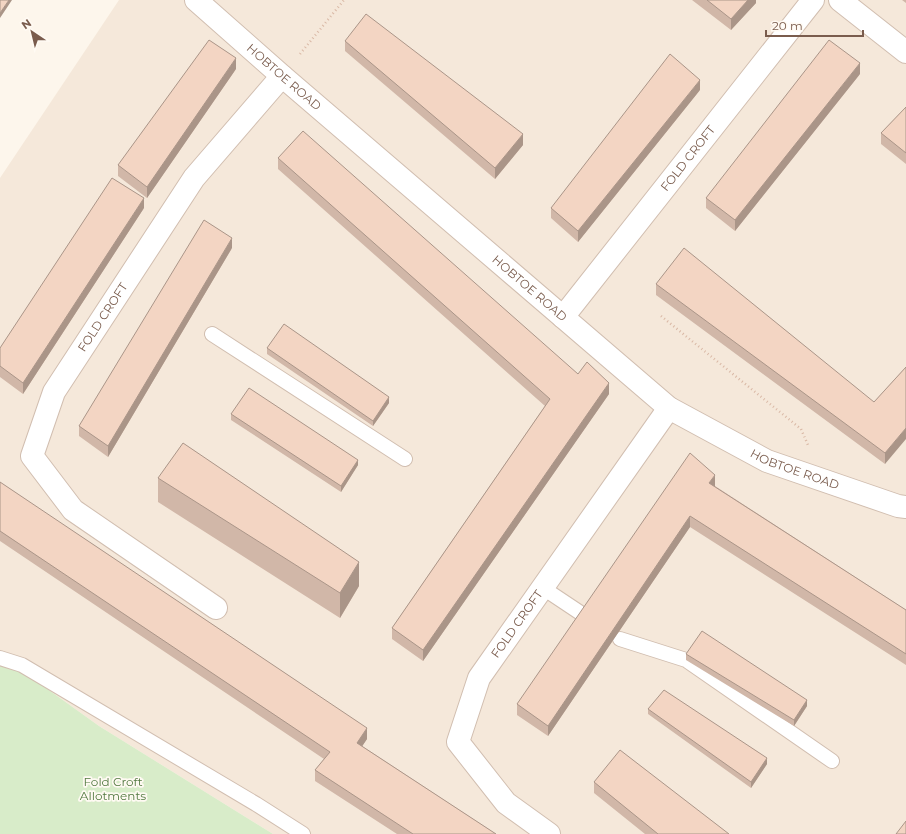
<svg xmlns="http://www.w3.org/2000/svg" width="906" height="834" viewBox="0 0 906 834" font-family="Montserrat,sans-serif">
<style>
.residential{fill:#f5e8da}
.green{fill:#d8ecc9}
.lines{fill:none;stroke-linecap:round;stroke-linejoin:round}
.service-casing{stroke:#d1beb0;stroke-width:16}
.minor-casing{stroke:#d1beb0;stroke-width:24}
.path{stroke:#d9b8a5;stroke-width:2.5;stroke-dasharray:1 3;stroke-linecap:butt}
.service{stroke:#fff;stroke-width:14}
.minor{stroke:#fff;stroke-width:22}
.wall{fill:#d1b7a8}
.shaded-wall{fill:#aa9588}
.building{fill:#f3d5c3;stroke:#aa9588}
.labels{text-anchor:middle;stroke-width:3.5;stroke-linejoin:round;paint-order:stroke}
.street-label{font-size:12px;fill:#7a5c4d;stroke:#fffaf3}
.park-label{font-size:12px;fill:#537a41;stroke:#fffaf3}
</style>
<rect width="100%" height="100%" fill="#fdf6ec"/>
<!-- residential -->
<path class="residential" d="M 119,0 L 906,0 L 906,834 L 273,834 L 99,726 L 0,655 L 0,178 Z"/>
<!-- green -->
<path class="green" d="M 0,655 L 99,726 L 273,834 L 0,834 Z"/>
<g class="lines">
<!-- service casing -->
<g class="service-casing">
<path id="service" d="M 212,334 L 405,459
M 543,588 L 579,612
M 620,639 L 686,660 L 832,761
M 0,658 L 22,665 L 256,804 L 303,834"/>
</g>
<!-- minor casing -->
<g class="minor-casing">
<g id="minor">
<path id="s1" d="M 196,0 L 282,76 L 669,408 L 767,461 L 898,506 L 906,507"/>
<path d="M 840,0 L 906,52"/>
<path id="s2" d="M 563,317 L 813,0"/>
<path id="s3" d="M 216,608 L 73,510 L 32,456 L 54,392 L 194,178 L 282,76"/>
<path id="s4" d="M 549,834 L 506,803 L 458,742 L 479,678 L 669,408"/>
</g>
</g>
<!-- path -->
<path class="path" d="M 300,54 L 344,0
M 661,316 L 801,429 L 808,445"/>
<!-- service -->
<use href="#service" class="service"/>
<!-- minor -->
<use href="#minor" class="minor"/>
</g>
<!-- wall -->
<path class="wall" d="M 692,0 L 756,0 L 756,3 L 731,30 Z
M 902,0 L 906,0 L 906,3 Z
M 345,41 L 523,145 L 495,179 L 345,51 Z
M 236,69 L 147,198 L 118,176 L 118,165 Z
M 860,74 L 735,231 L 706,208 L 706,198 Z
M 700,90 L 578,242 L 551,218 L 551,208 Z
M 906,107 L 906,164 L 881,144 L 881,133 Z
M 278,158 L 578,374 L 609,394 L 423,661 L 392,639 L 392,628 L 545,406 L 278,169 Z
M 144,208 L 23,394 L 0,377 L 0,348 Z
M 232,248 L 108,457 L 79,436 L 79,426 Z
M 656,284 L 874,402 L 906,367 L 885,464 L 656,295 Z
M 267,348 L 389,403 L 373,426 L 267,354 Z
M 231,414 L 358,465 L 341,492 L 231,420 Z
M 158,478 L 359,586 L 340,618 L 158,502 Z
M 0,482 L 367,739 L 362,746 L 496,834 L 397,834 L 315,781 L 315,770 L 324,759 L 0,541 Z
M 715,486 L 906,610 L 906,665 L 690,527 L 548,736 L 517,715 L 517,704 Z
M 686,654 L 807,706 L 794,726 L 686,660 Z
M 648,709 L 767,764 L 751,788 L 648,714 Z
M 594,782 L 729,834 L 645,834 L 594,793 Z"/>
<!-- shaded-wall -->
<path class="shaded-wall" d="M 9,0 L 12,0 L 0,18 L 0,13 Z
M 748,0 L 756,0 L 756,3 L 731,30 L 731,19 Z
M 236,58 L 236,69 L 147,198 L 147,187 Z
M 860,63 L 860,74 L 735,231 L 735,220 Z
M 700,80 L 700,90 L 578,242 L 578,231 Z
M 523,134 L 523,145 L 495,179 L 495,168 Z
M 144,198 L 144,208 L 23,394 L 23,383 Z
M 232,238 L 232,248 L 108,457 L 108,446 Z
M 609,383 L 609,394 L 423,661 L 423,650 Z
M 389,397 L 389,403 L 373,426 L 373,421 Z
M 906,428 L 906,439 L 885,464 L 885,453 Z
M 358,460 L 358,465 L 341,492 L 341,486 Z
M 715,475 L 715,486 L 709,493 L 709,483 Z
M 690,516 L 690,527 L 548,736 L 548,726 Z
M 359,562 L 359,586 L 340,618 L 340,593 Z
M 807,700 L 807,706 L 794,726 L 794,720 Z
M 367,728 L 367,739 L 357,754 L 357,743 Z
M 767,758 L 767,764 L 751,788 L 751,782 Z"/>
<!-- building -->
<path class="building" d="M 0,0 L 9,0 L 0,13 Z
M 707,0 L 748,0 L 731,19 Z
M 366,14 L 523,134 L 495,168 L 345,41 Z
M 209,40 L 236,58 L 147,187 L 118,165 Z
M 829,40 L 860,63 L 735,220 L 706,198 Z
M 670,54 L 700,80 L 578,231 L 551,208 Z
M 906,107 L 906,153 L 881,133 Z
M 303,131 L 578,374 L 587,362 L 609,383 L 423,650 L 392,628 L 550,399 L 278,158 Z
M 112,178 L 144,198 L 23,383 L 0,366 L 0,348 Z
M 204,220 L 232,238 L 108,446 L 79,426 Z
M 684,248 L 874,402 L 906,367 L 906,428 L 885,453 L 656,284 Z
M 284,324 L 389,397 L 373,421 L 267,348 Z
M 249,388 L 358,460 L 341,486 L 231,414 Z
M 183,443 L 359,562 L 340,593 L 158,478 Z
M 690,453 L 715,475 L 709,483 L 906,610 L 906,654 L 690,516 L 548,726 L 517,704 Z
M 0,482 L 367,728 L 357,743 L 496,834 L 413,834 L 315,770 L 330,752 L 0,531 Z
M 702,631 L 807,700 L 794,720 L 686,654 Z
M 664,690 L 767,758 L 751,782 L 648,709 Z
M 620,750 L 729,834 L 658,834 L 594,782 Z
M 906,821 L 906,834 L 896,834 Z"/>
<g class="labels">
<!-- street labels -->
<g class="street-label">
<text dy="4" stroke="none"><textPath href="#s1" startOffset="117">HOBTOE ROAD</textPath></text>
<text dy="4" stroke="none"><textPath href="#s2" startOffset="202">FOLD CROFT</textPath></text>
<text dy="4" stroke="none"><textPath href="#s1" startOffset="441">HOBTOE ROAD</textPath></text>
<text dy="4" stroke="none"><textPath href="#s3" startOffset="398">FOLD CROFT</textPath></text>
<text dy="4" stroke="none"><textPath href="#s1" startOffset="765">HOBTOE ROAD</textPath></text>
<text dy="4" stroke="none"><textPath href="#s4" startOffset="264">FOLD CROFT</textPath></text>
</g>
<!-- park labels -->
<g class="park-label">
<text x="113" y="786">Fold Croft<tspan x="113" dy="14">Allotments</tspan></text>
</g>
</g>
<!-- north arrow -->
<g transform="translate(32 32) rotate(325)" stroke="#fffaf3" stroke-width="3" paint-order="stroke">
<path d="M0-3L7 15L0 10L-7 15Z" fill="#7a5c4d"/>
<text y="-6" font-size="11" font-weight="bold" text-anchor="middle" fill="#7a5c4d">N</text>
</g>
<!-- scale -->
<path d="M766 30v6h97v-6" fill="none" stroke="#7a5c4d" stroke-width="2"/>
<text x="772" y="30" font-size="12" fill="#7a5c4d" stroke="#fffaf3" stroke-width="3" paint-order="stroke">20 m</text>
</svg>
